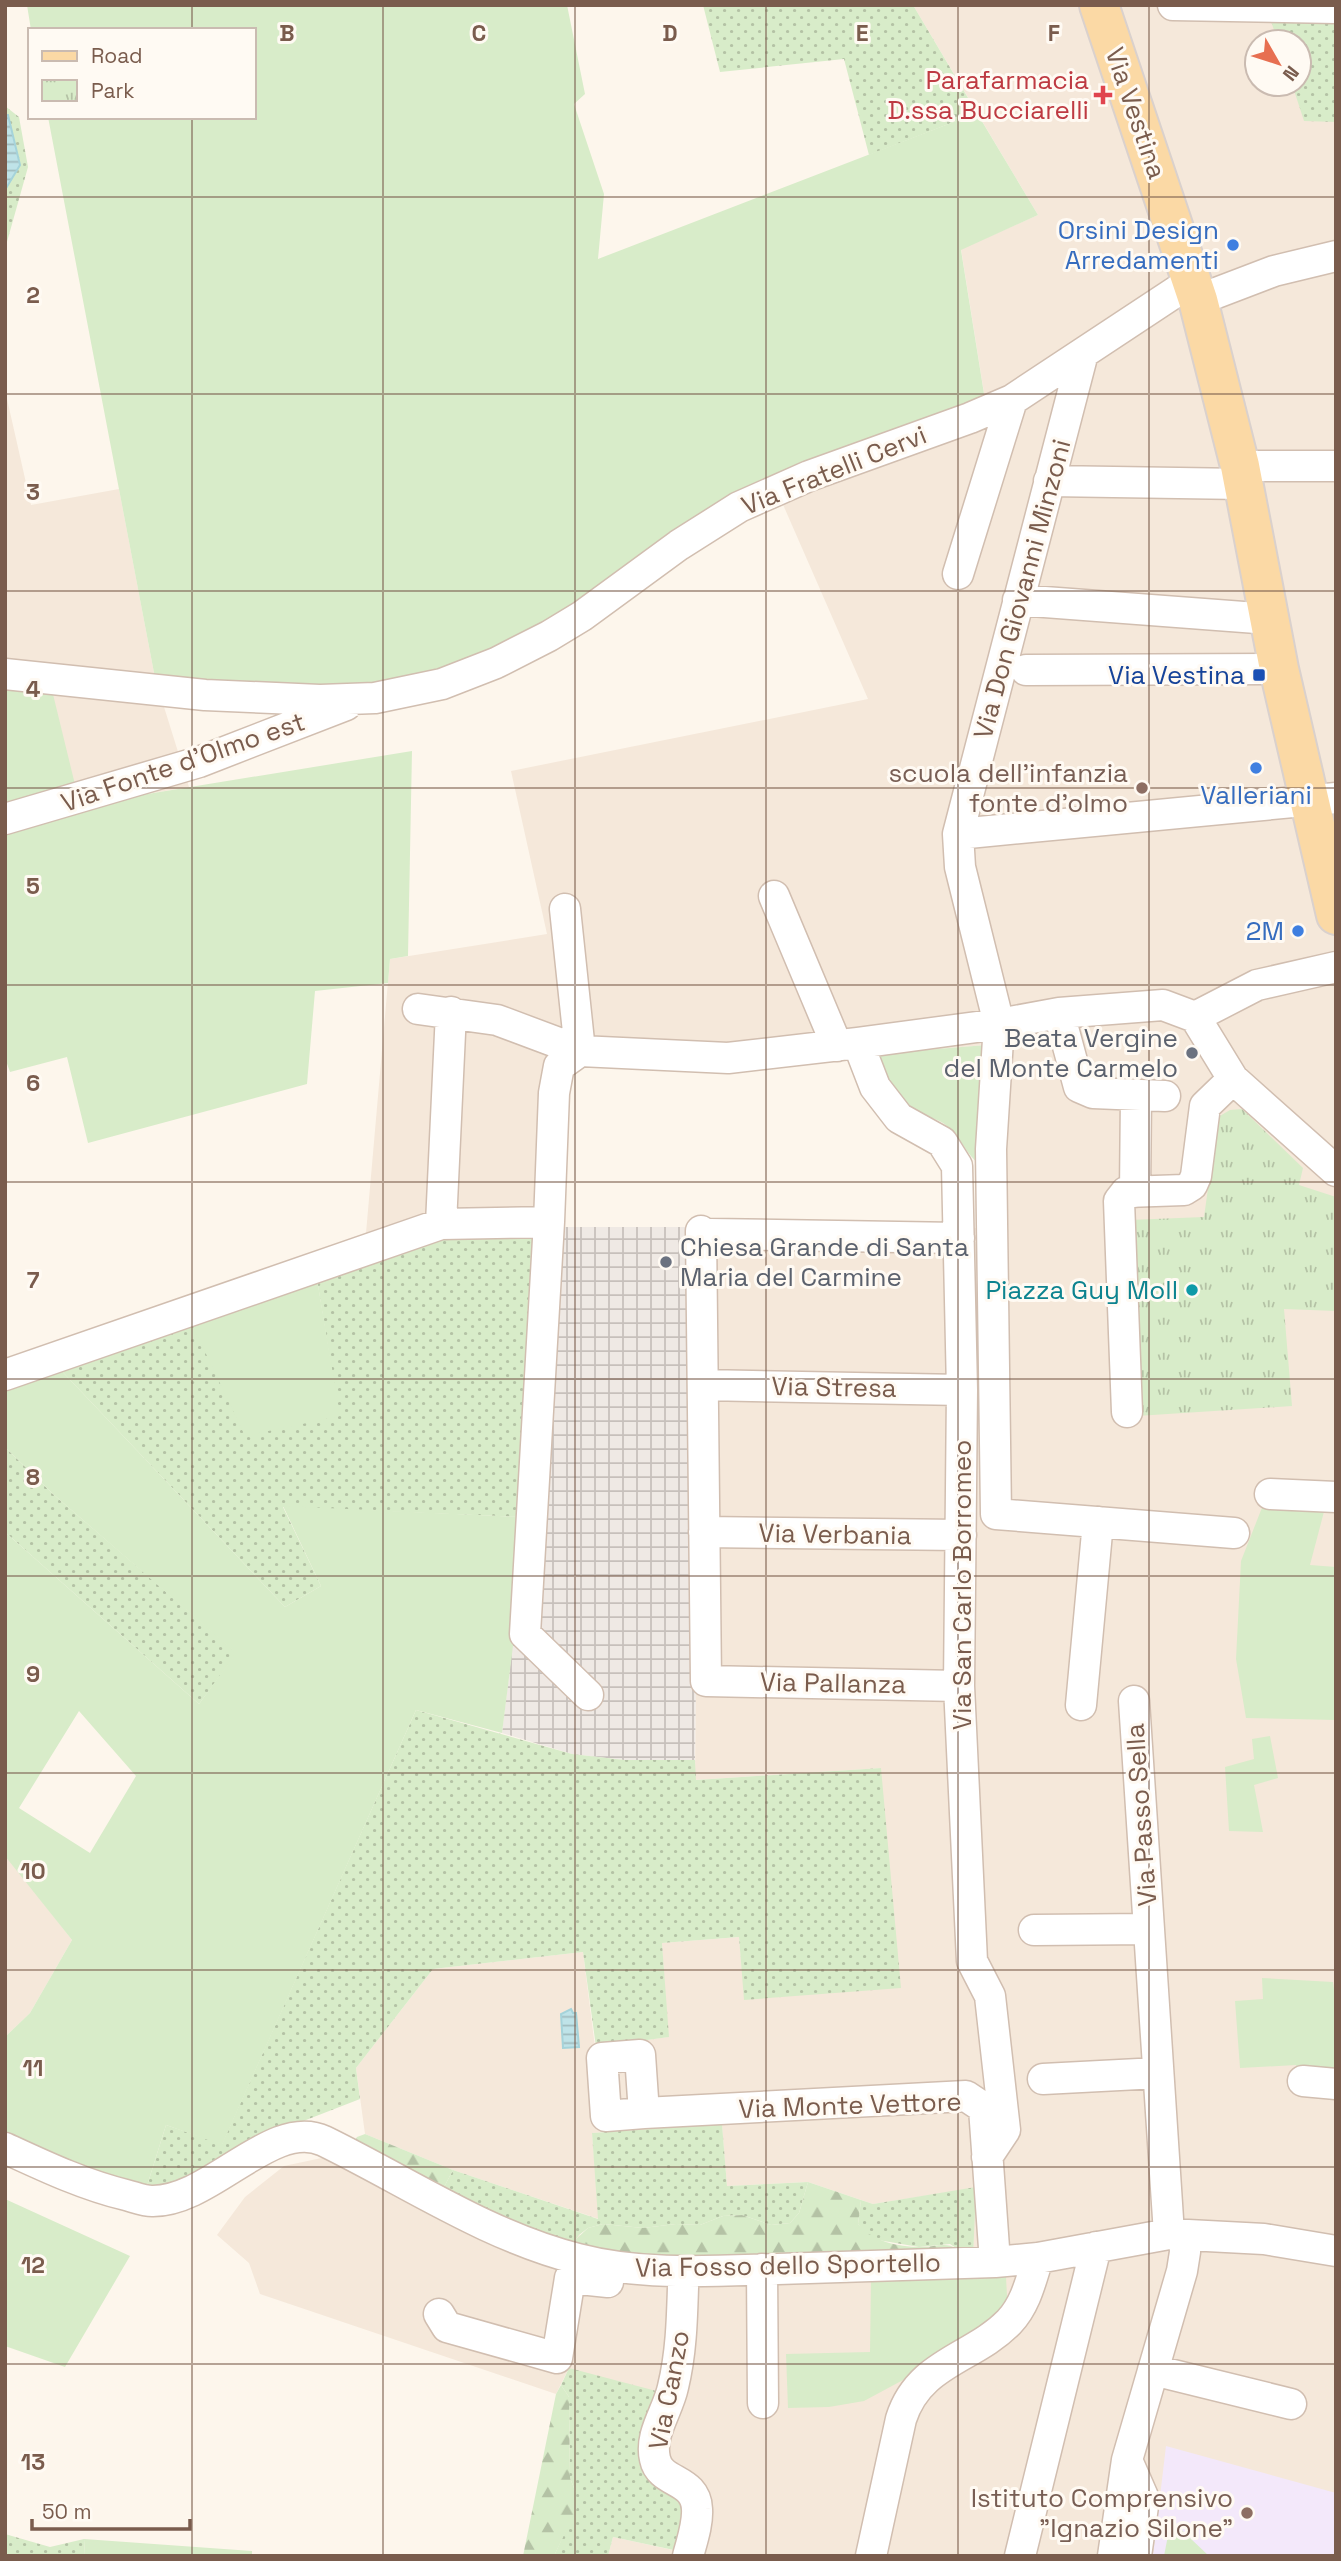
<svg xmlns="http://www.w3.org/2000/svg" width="1341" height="2561" viewBox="0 0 1341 2561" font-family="'Space Grotesk',sans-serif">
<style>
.residential{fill:#f5e8da;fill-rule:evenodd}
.industrial{fill:url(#industrial-grid)}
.education{fill:#f3e8fa}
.grass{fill:url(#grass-dots)}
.forest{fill:url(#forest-firs)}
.park{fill:url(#park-tufts)}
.garden{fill:#d8ecc9;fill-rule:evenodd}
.water{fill:url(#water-rules);stroke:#a5d3da;stroke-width:2}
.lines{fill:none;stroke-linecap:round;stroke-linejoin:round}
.minor-casing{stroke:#d1beb0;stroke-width:33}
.major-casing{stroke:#dad1cd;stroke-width:42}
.minor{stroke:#fff;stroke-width:30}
.major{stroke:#fbd9a5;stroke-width:38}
.grid{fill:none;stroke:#7a5c4d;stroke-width:2;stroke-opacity:0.55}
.health-dot{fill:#e0444e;stroke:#fffaf3;stroke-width:2.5}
.shop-dot{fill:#3f7fe0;stroke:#fffaf3;stroke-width:2.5}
.transit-dot{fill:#1a4fb4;stroke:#fffaf3;stroke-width:2.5}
.education-dot{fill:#8d6e63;stroke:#fffaf3;stroke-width:2.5}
.worship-dot{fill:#6b7280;stroke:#fffaf3;stroke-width:2.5}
.culture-dot{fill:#0f9aa8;stroke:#fffaf3;stroke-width:2.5}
.labels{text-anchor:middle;stroke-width:6;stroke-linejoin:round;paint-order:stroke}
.health-label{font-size:26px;fill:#be3a42;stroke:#fffaf3;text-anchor:end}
.street-label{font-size:26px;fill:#7a5c4d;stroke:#fffaf3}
.shop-label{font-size:26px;fill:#366cbe;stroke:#fffaf3;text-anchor:end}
.transit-label{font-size:26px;fill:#164399;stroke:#fffaf3;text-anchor:end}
.education-label{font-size:26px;fill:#785e54;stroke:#fffaf3;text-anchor:end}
.worship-label{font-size:26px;fill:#5b616d;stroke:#fffaf3;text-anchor:end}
.culture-label{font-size:26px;fill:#0d838f;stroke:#fffaf3;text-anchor:end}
.grid-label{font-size:23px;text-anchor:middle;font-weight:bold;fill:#7a5c4d;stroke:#fffaf3;stroke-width:6;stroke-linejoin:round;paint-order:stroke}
</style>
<defs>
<pattern id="industrial-grid" width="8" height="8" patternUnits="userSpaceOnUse" patternTransform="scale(1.75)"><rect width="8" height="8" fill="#efe9e4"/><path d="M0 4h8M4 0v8" fill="none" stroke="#c7c0bb"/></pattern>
<pattern id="grass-dots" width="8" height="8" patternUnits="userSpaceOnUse" patternTransform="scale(1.75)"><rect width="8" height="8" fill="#d8ecc9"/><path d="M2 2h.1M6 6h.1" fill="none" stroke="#b4c2a5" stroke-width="1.8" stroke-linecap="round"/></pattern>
<pattern id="forest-firs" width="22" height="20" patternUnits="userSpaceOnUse" patternTransform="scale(1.75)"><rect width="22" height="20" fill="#d8ecc9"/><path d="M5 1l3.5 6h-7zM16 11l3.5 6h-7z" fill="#b4c2a5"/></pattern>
<pattern id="park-tufts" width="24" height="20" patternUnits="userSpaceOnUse" patternTransform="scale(1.75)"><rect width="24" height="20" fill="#d8ecc9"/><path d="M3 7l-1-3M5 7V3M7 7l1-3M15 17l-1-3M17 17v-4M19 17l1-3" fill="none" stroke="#b4c2a5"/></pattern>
<pattern id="water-rules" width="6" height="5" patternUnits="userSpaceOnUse" patternTransform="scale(1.75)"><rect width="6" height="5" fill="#bfe3e8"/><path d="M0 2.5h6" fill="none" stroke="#a0bbbe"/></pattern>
</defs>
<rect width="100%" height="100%" fill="#fdf6ec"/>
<!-- residential -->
<path class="residential" d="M 913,5 L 1336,5 L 1336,2556 L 608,2556 L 613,2537 L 682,2552 L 569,2368 L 556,2394 L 260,2294 L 249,2263 L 217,2235 L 245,2197 L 284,2166 L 331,2156 L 484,2230 L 973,2258 L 975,2188 L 873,2204 L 808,2182 L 727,2186 L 722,2125 L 592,2133 L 599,2219 L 453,2170 L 365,2134 L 356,2068 L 433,1969 L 583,1952 L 595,2047 L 668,2037 L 662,1943 L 739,1937 L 745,2000 L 881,1768 L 695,1780 L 699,1423 L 695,1227 L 981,1228 L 985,1045 L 724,1068 L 580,1067 L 564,1089 L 559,1226 L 364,1256 L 390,959 L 547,934 L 511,771 L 868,699 L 781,500 L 988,418 L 961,249 L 1038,215 ZM 1257,42 L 1299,42 L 1299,84 L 1257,84 Z
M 5,390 L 31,505 L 119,489 L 155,678 L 189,787 L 80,805 L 5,681 Z
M 5,1854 L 72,1940 L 30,2013 L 5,2037 Z"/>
<!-- industrial -->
<path class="industrial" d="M 563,1227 L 695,1227 L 699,1423 L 695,1760 L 624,1760 L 572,1754 L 502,1733 Z"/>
<!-- education -->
<path class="education" d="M 1166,2446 L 1336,2493 L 1336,2556 L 1153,2556 Z"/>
<!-- grass -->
<path class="grass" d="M 703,5 L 913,5 L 977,113 L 869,155 L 844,59 L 720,72 Z
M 1271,21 L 1336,21 L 1336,122 L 1304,121 L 1292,84 L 1299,84 L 1299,42 L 1278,42 Z
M 5,106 L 19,117 L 28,167 L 5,249 L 5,190 L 20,165 L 8,115 L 5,115 Z
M 541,1227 L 522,1517 L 283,1507 L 321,1586 L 285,1607 L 57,1366 L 188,1316 L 339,1416 L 316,1273 L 442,1230 Z
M 5,1447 L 53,1494 L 237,1653 L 199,1704 L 5,1532 Z
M 416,1710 L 572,1754 L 624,1760 L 695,1760 L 696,1780 L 881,1768 L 901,1988 L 744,2000 L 739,1937 L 662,1943 L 669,2037 L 596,2047 L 583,1952 L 433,1969 L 356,2068 L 360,2099 L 270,2134 L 200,2181 L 146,2189 L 166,2125 L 222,2144 Z
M 722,2124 L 727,2186 L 808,2182 L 799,2213 L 790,2223 L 771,2225 L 742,2215 L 723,2216 L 700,2225 L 676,2224 L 643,2228 L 603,2224 L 588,2228 L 579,2235 L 568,2250 L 443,2189 L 453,2170 L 598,2219 L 592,2133 Z
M 976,2187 L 973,2259 L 950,2244 L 919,2247 L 878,2240 L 864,2232 L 858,2224 L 861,2200 L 873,2204 Z
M 569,2368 L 664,2393 L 649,2442 L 690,2492 L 683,2552 L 613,2537 L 608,2556 L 554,2556 L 569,2523 L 576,2493 L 570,2478 L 569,2397 L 561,2385 Z
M 5,2534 L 50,2547 L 84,2539 L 85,2556 L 5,2556 Z"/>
<!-- forest -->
<path class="forest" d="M 365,2134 L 453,2170 L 443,2189 L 352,2146 L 357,2137 Z
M 808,2182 L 861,2200 L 858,2224 C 872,2241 898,2247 920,2247 C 933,2248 945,2241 957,2249 L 633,2264 L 573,2242 L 588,2228 L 603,2224 L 643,2228 L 676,2224 L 700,2225 L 723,2216 L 742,2215 L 771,2225 L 790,2223 L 799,2213 Z
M 561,2385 L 569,2397 L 570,2478 L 576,2493 L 577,2508 L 554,2556 L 523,2556 L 556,2394 Z"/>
<!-- park -->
<path class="park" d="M 1242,1109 L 1303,1168 L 1299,1185 L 1336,1197 L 1336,1311 L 1284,1309 L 1292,1406 L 1137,1416 L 1129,1220 L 1204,1217 L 1218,1117 L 1230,1110 Z"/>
<!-- garden -->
<path class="garden" d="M 27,5 L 567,5 L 585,94 L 574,104 L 604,194 L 598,259 L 977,113 L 1038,215 L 961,250 L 985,400 L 886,436 L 534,634 L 431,679 L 329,688 L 155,678 L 48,117 L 254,117 L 254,30 L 31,30 Z
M 5,681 L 51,686 L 80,805 L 412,751 L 408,956 L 390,959 L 388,983 L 315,991 L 307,1084 L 88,1143 L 67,1057 L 10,1072 L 5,1058 Z
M 986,1045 L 983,1167 C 968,1158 961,1137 947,1126 C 937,1117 922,1117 912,1109 C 895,1096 884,1073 876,1054 Z
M 316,1273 L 340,1416 L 245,1436 L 188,1316 Z
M 57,1366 L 285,1607 L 321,1586 L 283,1506 L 522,1517 L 514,1638 L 502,1733 L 416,1710 L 222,2145 L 166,2125 L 146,2189 L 5,2140 L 5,2037 L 30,2013 L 72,1940 L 5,1856 L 5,1532 L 199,1704 L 236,1653 L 53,1494 L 5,1447 L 5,1383 ZM 79,1711 L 136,1776 L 90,1853 L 19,1808 Z
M 1265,1500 L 1326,1504 L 1310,1565 L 1336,1567 L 1336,1720 L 1246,1718 L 1236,1659 L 1241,1561 Z
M 1270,1736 L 1278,1778 L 1254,1785 L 1263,1832 L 1229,1831 L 1225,1767 L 1254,1759 L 1252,1739 Z
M 1262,1978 L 1333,1982 L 1336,2003 L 1336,2078 L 1297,2075 L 1296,2065 L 1240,2068 L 1235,2001 L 1263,1999 Z
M 5,2199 L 130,2256 L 65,2367 L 5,2346 Z
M 1006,2277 L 1008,2315 L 918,2372 L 864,2401 L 829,2407 L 788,2408 L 786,2354 L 870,2352 L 871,2280 Z
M 1171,2520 L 1209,2556 L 1164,2556 Z
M 84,2539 L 252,2551 L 252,2556 L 85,2556 Z"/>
<!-- water -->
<path class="water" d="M 5,115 L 8,115 L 20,165 L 5,190 Z
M 571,2009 L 573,2013 L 576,2013 L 579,2047 L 563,2048 L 561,2014 Z"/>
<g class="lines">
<!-- minor casing -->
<g class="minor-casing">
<path id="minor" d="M 1173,5 L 1336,8
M 1198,300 L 1274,271 L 1336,256
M 1083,353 L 958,834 L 960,867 L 999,1024 L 991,1149 L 996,1514 L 1234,1533
M 1240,466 L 1336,466
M 1049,481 L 1243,484
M 958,574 L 1012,400
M 1018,600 L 1270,619
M 1026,670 L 1279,669
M 5,674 L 205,695 L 320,700 L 375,698 L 442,684 L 496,663 L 549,636 L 582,616 L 679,545 L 739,507 L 809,476 L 970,418 L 1012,400 L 1192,281
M 5,819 L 199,762 L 346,705
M 958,834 L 1336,798
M 774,896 L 837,1046
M 418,1009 L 497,1020 L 580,1051 L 565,909
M 1059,1013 L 1079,1087 L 1093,1093 L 1165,1096
M 1195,1017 L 1257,985 L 1336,967
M 858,1043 L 875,1087 L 899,1118 L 942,1142 L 957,1166 L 962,1390 L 959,1686 L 972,1961 L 990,1996 L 1005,2130 L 987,2157
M 1135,1192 L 1136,1095
M 549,1222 L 525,1634 L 588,1695
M 441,1224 L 451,1012
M 701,1231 L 706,1681 L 959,1686
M 710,1234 L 959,1238
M 5,1375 L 441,1224 L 549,1222 L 554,1093 L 559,1066 L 580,1051 L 728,1058 L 858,1043 L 999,1024 L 1059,1013 L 1163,1005 L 1195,1017 L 1233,1079 L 1336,1171
M 703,1385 L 962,1390
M 1127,1412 L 1119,1201 L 1126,1192 L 1184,1190 L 1192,1185 L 1196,1176 L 1205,1106 L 1233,1079
M 1270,1494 L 1336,1497
M 704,1532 L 961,1535
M 1134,1701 L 1169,2234
M 1081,1705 L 1098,1522
M 1034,1930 L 1149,1929
M 640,2055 L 644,2113 L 606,2116 L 602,2058 Z
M 1043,2079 L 1158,2073
M 1303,2081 L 1336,2084
M 644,2113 L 966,2096 L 984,2108 L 995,2262
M 5,2148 C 44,2166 84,2185 126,2195 C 134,2197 144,2201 152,2201 C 211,2202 272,2117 324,2141 C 408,2182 487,2236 578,2259 C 643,2276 712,2271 778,2269 C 850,2267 923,2264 995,2262 L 1038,2258 L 1169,2234 L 1264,2239 L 1336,2251
M 762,2269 L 763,2403
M 683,2287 C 682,2321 681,2354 673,2387 C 668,2411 649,2434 655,2459 C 660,2484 696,2478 697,2509 C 698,2524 692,2541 688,2556
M 439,2314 L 447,2327 L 557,2358 L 570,2278 L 608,2282
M 1153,2370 L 1291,2404
M 1127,2460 L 1144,2499 L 1136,2556
M 871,2556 L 901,2419 C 919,2362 973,2359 1009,2322 C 1026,2304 1031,2280 1038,2258
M 1020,2556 L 1096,2247
M 1113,2556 L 1127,2460 L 1182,2271 L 1185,2252 L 1184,2235"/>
</g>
<!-- major casing -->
<g class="major-casing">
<path id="major" d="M 1099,5 L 1198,300 L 1240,466 L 1279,669 L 1336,915"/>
</g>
<!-- minor -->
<use href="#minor" class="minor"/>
<!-- major -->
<use href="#major" class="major"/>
</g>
<!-- grid -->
<path class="grid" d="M 192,5 L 192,30M 383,5 L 383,2556M 575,5 L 575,2556M 766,5 L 766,2556M 958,5 L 958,2556M 1149,5 L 1149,2556M 192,117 L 192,2556M 5,197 L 1336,197M 5,394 L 1336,394M 5,591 L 1336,591M 5,788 L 1336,788M 5,985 L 1336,985M 5,1182 L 1336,1182M 5,1379 L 1336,1379M 5,1576 L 1336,1576M 5,1773 L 1336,1773M 5,1970 L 1336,1970M 5,2167 L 1336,2167M 5,2364 L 1336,2364"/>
<!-- markers -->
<path class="health-dot" d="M1099.5 84.5h7v7h7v7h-7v7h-7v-7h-7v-7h7z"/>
<g class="shop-dot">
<circle cx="1233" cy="245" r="7"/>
<circle cx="1256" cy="768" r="7"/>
<circle cx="1298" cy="931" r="7"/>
</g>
<rect class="transit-dot" x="1252" y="668" width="14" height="14" rx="3.5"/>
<g class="education-dot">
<circle cx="1142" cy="788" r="7"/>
<circle cx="1247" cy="2513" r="7"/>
</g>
<g class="worship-dot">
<circle cx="1192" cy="1053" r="7"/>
<circle cx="666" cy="1262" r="7"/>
</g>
<circle class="culture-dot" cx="1192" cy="1290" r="7"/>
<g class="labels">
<!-- health labels -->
<g class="health-label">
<text x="1089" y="89">Parafarmacia<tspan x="1089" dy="30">D.ssa Bucciarelli</tspan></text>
</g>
<!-- street labels -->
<g class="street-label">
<text transform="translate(1136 113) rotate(71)" y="9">Via Vestina</text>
<text transform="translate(834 470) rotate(-22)" y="9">Via Fratelli Cervi</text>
<text transform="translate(1022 589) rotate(-75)" y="9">Via Don Giovanni Minzoni</text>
<text transform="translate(183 762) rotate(-19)" y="9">Via Fonte d'Olmo est</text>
<text transform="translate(834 1387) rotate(1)" y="9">Via Stresa</text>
<text transform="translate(835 1534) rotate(1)" y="9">Via Verbania</text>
<text transform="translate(962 1585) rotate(-90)" y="9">Via San Carlo Borromeo</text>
<text transform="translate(833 1683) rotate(1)" y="9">Via Pallanza</text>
<text transform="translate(1141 1815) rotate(-94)" y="9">Via Passo Sella</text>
<text transform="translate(850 2105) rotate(-2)" y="9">Via Monte Vettore</text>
<text transform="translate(788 2265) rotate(-1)" y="9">Via Fosso dello Sportello</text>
<text transform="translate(669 2390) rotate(-79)" y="9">Via Canzo</text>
</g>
<!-- shop labels -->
<g class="shop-label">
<text x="1219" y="239">Orsini Design<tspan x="1219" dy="30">Arredamenti</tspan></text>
<text x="1256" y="804" text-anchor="middle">Valleriani</text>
<text x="1284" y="940">2M</text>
</g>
<!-- transit labels -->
<g class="transit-label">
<text x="1245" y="684">Via Vestina</text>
</g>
<!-- education labels -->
<g class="education-label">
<text x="1128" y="782">scuola dell'infanzia<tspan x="1128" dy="30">fonte d'olmo</tspan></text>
<text x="1233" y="2507">Istituto Comprensivo<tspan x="1233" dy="30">"Ignazio Silone"</tspan></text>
</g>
<!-- worship labels -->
<g class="worship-label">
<text x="1178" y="1047">Beata Vergine<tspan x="1178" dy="30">del Monte Carmelo</tspan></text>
<text x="680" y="1256" text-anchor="start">Chiesa Grande di Santa<tspan x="680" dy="30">Maria del Carmine</tspan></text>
</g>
<!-- culture labels -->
<g class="culture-label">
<text x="1178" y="1299">Piazza Guy Moll</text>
</g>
</g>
<g class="grid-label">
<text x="287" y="41">B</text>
<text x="479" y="41">C</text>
<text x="670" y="41">D</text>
<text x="862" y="41">E</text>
<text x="1054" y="41">F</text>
<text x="33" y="303">2</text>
<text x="33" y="500">3</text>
<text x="33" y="697">4</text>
<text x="33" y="894">5</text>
<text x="33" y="1091">6</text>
<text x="33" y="1288">7</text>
<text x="33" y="1485">8</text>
<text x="33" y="1682">9</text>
<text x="33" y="1879">10</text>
<text x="33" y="2076">11</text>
<text x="33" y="2273">12</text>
<text x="33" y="2470">13</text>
</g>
<!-- border -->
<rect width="1341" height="2561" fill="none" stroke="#7a5c4d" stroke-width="14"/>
<!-- legend -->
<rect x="28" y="28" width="228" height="91" fill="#fffaf3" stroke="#cabbb1" stroke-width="2"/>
<rect x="42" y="51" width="35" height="10" fill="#fbd9a5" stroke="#cabbb1" stroke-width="2"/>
<text x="91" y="63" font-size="21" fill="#7a5c4d">Road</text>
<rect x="42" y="80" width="35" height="21" fill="url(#park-tufts)" stroke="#cabbb1" stroke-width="2"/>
<text x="91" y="98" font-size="21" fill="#7a5c4d">Park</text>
<!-- north arrow -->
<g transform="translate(1278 63) rotate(129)"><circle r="33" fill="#fffaf3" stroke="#cabbb1" stroke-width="2"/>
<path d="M0-5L12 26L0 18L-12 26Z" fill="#e76f51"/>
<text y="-10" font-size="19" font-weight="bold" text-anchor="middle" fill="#7a5c4d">N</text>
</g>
<!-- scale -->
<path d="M32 2519v10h158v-10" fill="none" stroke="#7a5c4d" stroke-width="3.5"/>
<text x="42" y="2519" font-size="21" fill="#7a5c4d" stroke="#fffaf3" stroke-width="5" paint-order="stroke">50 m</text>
</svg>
